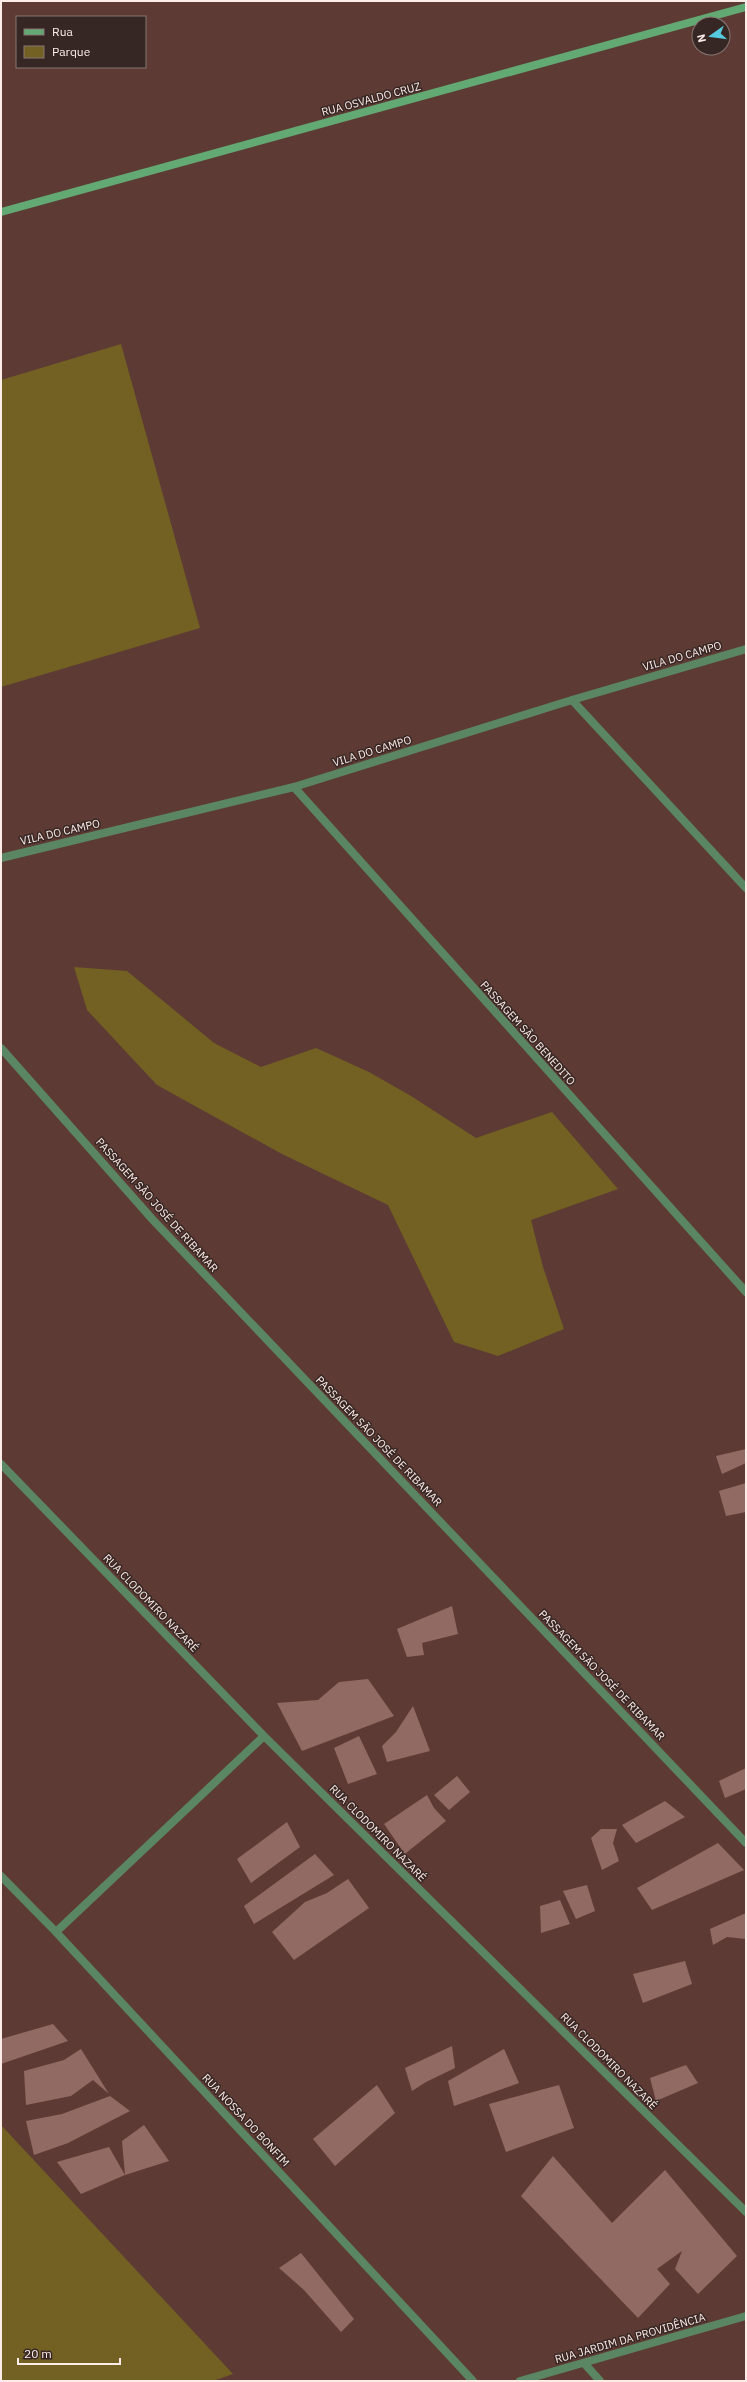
<svg xmlns="http://www.w3.org/2000/svg" width="747" height="2382" viewBox="0 0 747 2382" font-family="'IBM Plex Sans',sans-serif">
<style>
.green{fill:#736023}
.building{fill:#916a63}
.lines{fill:none;stroke-linecap:round;stroke-linejoin:round}
.street{stroke:#5b8664;stroke-width:8}
.secondary{stroke:#63a974;stroke-width:8}
.labels{text-anchor:middle;stroke-width:3;stroke-linejoin:round;paint-order:stroke}
.street-label{font-size:11px;fill:#feece8;stroke:#372724}
</style>
<rect width="100%" height="100%" fill="#5d3b34"/>
<!-- green -->
<path class="green" d="M 121,344 L 200,628 L 1,687 L 1,380 Z
M 74,967 L 127,971 L 214,1043 L 261,1067 L 316,1048 L 369,1072 L 411,1096 L 476,1138 L 552,1112 L 618,1189 L 531,1220 L 543,1267 L 564,1329 L 498,1356 L 454,1342 L 388,1205 L 282,1154 L 157,1085 L 87,1010 Z
M 1,2125 L 233,2374 L 213,2381 L 1,2381 Z"/>
<!-- building -->
<path class="building" d="M 746,1449 L 746,1463 L 722,1474 L 716,1456 Z
M 746,1483 L 746,1512 L 726,1516 L 719,1491 Z
M 452,1606 L 458,1634 L 422,1643 L 424,1655 L 407,1657 L 397,1629 Z
M 368,1679 L 394,1716 L 302,1751 L 277,1703 L 318,1700 L 339,1682 Z
M 413,1706 L 430,1751 L 387,1762 L 382,1746 L 396,1732 Z
M 359,1736 L 377,1774 L 348,1784 L 334,1748 Z
M 746,1768 L 746,1789 L 725,1798 L 719,1781 Z
M 457,1776 L 470,1792 L 449,1810 L 434,1795 Z
M 427,1795 L 434,1808 L 446,1821 L 406,1853 L 407,1857 L 384,1824 Z
M 665,1801 L 685,1817 L 636,1843 L 622,1825 Z
M 287,1822 L 300,1847 L 251,1883 L 237,1859 Z
M 601,1829 L 617,1829 L 613,1843 L 619,1861 L 602,1870 L 591,1838 Z
M 718,1843 L 744,1870 L 652,1910 L 637,1888 Z
M 315,1854 L 334,1875 L 254,1924 L 244,1906 Z
M 348,1879 L 369,1908 L 294,1960 L 272,1932 L 305,1902 L 327,1893 Z
M 587,1885 L 595,1911 L 576,1919 L 563,1891 Z
M 560,1900 L 570,1924 L 541,1933 L 540,1906 Z
M 746,1913 L 746,1939 L 727,1937 L 713,1945 L 710,1929 Z
M 685,1961 L 692,1984 L 643,2003 L 633,1974 Z
M 53,2024 L 68,2041 L 1,2064 L 1,2039 Z
M 452,2046 L 455,2068 L 426,2082 L 412,2091 L 405,2068 Z
M 81,2049 L 109,2094 L 93,2080 L 71,2096 L 26,2105 L 24,2071 L 64,2060 Z
M 504,2049 L 519,2083 L 454,2106 L 448,2081 Z
M 686,2065 L 698,2083 L 656,2101 L 650,2078 Z
M 377,2085 L 395,2113 L 335,2166 L 313,2139 Z
M 559,2085 L 574,2128 L 506,2152 L 489,2104 Z
M 110,2096 L 130,2111 L 68,2143 L 34,2155 L 26,2121 L 62,2114 Z
M 144,2125 L 169,2161 L 125,2175 L 122,2141 Z
M 109,2147 L 125,2175 L 81,2194 L 57,2162 Z
M 553,2156 L 612,2223 L 665,2170 L 737,2256 L 698,2294 L 675,2269 L 682,2251 L 657,2269 L 670,2284 L 638,2318 L 521,2196 Z
M 301,2253 L 354,2319 L 341,2332 L 304,2290 L 279,2268 Z"/>
<g class="lines">
<!-- street -->
<path class="street" d="M 572,700 L 746,888
M 294,787 L 746,1292
M 1,858 L 294,787 L 572,700 L 746,649
M 1,1048 L 153,1220 L 746,1843
M 1,1464 L 264,1736 L 746,2212
M 1,1876 L 56,1932 L 473,2381
M 56,1932 L 264,1736
M 584,2363 L 600,2381
M 520,2381 L 746,2316"/>
<!-- secondary -->
<path class="secondary" d="M 1,212 L 746,7"/>
</g>
<g class="labels">
<!-- street labels -->
<g class="street-label">
<text transform="translate(371 99) rotate(-15)" y="4">RUA OSVALDO CRUZ</text>
<text transform="translate(682 656) rotate(-16)" y="4">VILA DO CAMPO</text>
<text transform="translate(372 751) rotate(-17)" y="4">VILA DO CAMPO</text>
<text transform="translate(60 832) rotate(-13)" y="4">VILA DO CAMPO</text>
<text transform="translate(528 1033) rotate(48)" y="4">PASSAGEM SÃO BENEDITO</text>
<text transform="translate(157 1205) rotate(48)" y="4">PASSAGEM SÃO JOSÉ DE RIBAMAR</text>
<text transform="translate(379 1441) rotate(46)" y="4">PASSAGEM SÃO JOSÉ DE RIBAMAR</text>
<text transform="translate(151 1603) rotate(46)" y="4">RUA CLODOMIRO NAZARÉ</text>
<text transform="translate(602 1675) rotate(46)" y="4">PASSAGEM SÃO JOSÉ DE RIBAMAR</text>
<text transform="translate(378 1833) rotate(45)" y="4">RUA CLODOMIRO NAZARÉ</text>
<text transform="translate(609 2061) rotate(45)" y="4">RUA CLODOMIRO NAZARÉ</text>
<text transform="translate(246 2120) rotate(47)" y="4">RUA NOSSA DO BONFIM</text>
<text transform="translate(630 2338) rotate(-16)" y="4">RUA JARDIM DA PROVIDÊNCIA</text>
</g>
</g>
<!-- border -->
<rect width="747" height="2382" fill="none" stroke="#feece8" stroke-width="4"/>
<!-- legend -->
<rect x="16" y="16" width="130" height="52" fill="#372724" stroke="#877672"/>
<rect x="24" y="29" width="20" height="6" fill="#63a974" stroke="#877672"/>
<text x="52" y="36" font-size="12" fill="#feece8">Rua</text>
<rect x="24" y="46" width="20" height="12" fill="#736023" stroke="#877672"/>
<text x="52" y="56" font-size="12" fill="#feece8">Parque</text>
<!-- north arrow -->
<g transform="translate(711 36) rotate(256)"><circle r="19" fill="#372724" stroke="#877672"/>
<path d="M0-3L7 15L0 10L-7 15Z" fill="#55cade"/>
<text y="-6" font-size="11" font-weight="bold" text-anchor="middle" fill="#feece8">N</text>
</g>
<!-- scale -->
<path d="M18 2358v6h102v-6" fill="none" stroke="#feece8" stroke-width="2"/>
<text x="24" y="2358" font-size="12" fill="#feece8" stroke="#372724" stroke-width="3" paint-order="stroke">20 m</text>
</svg>
